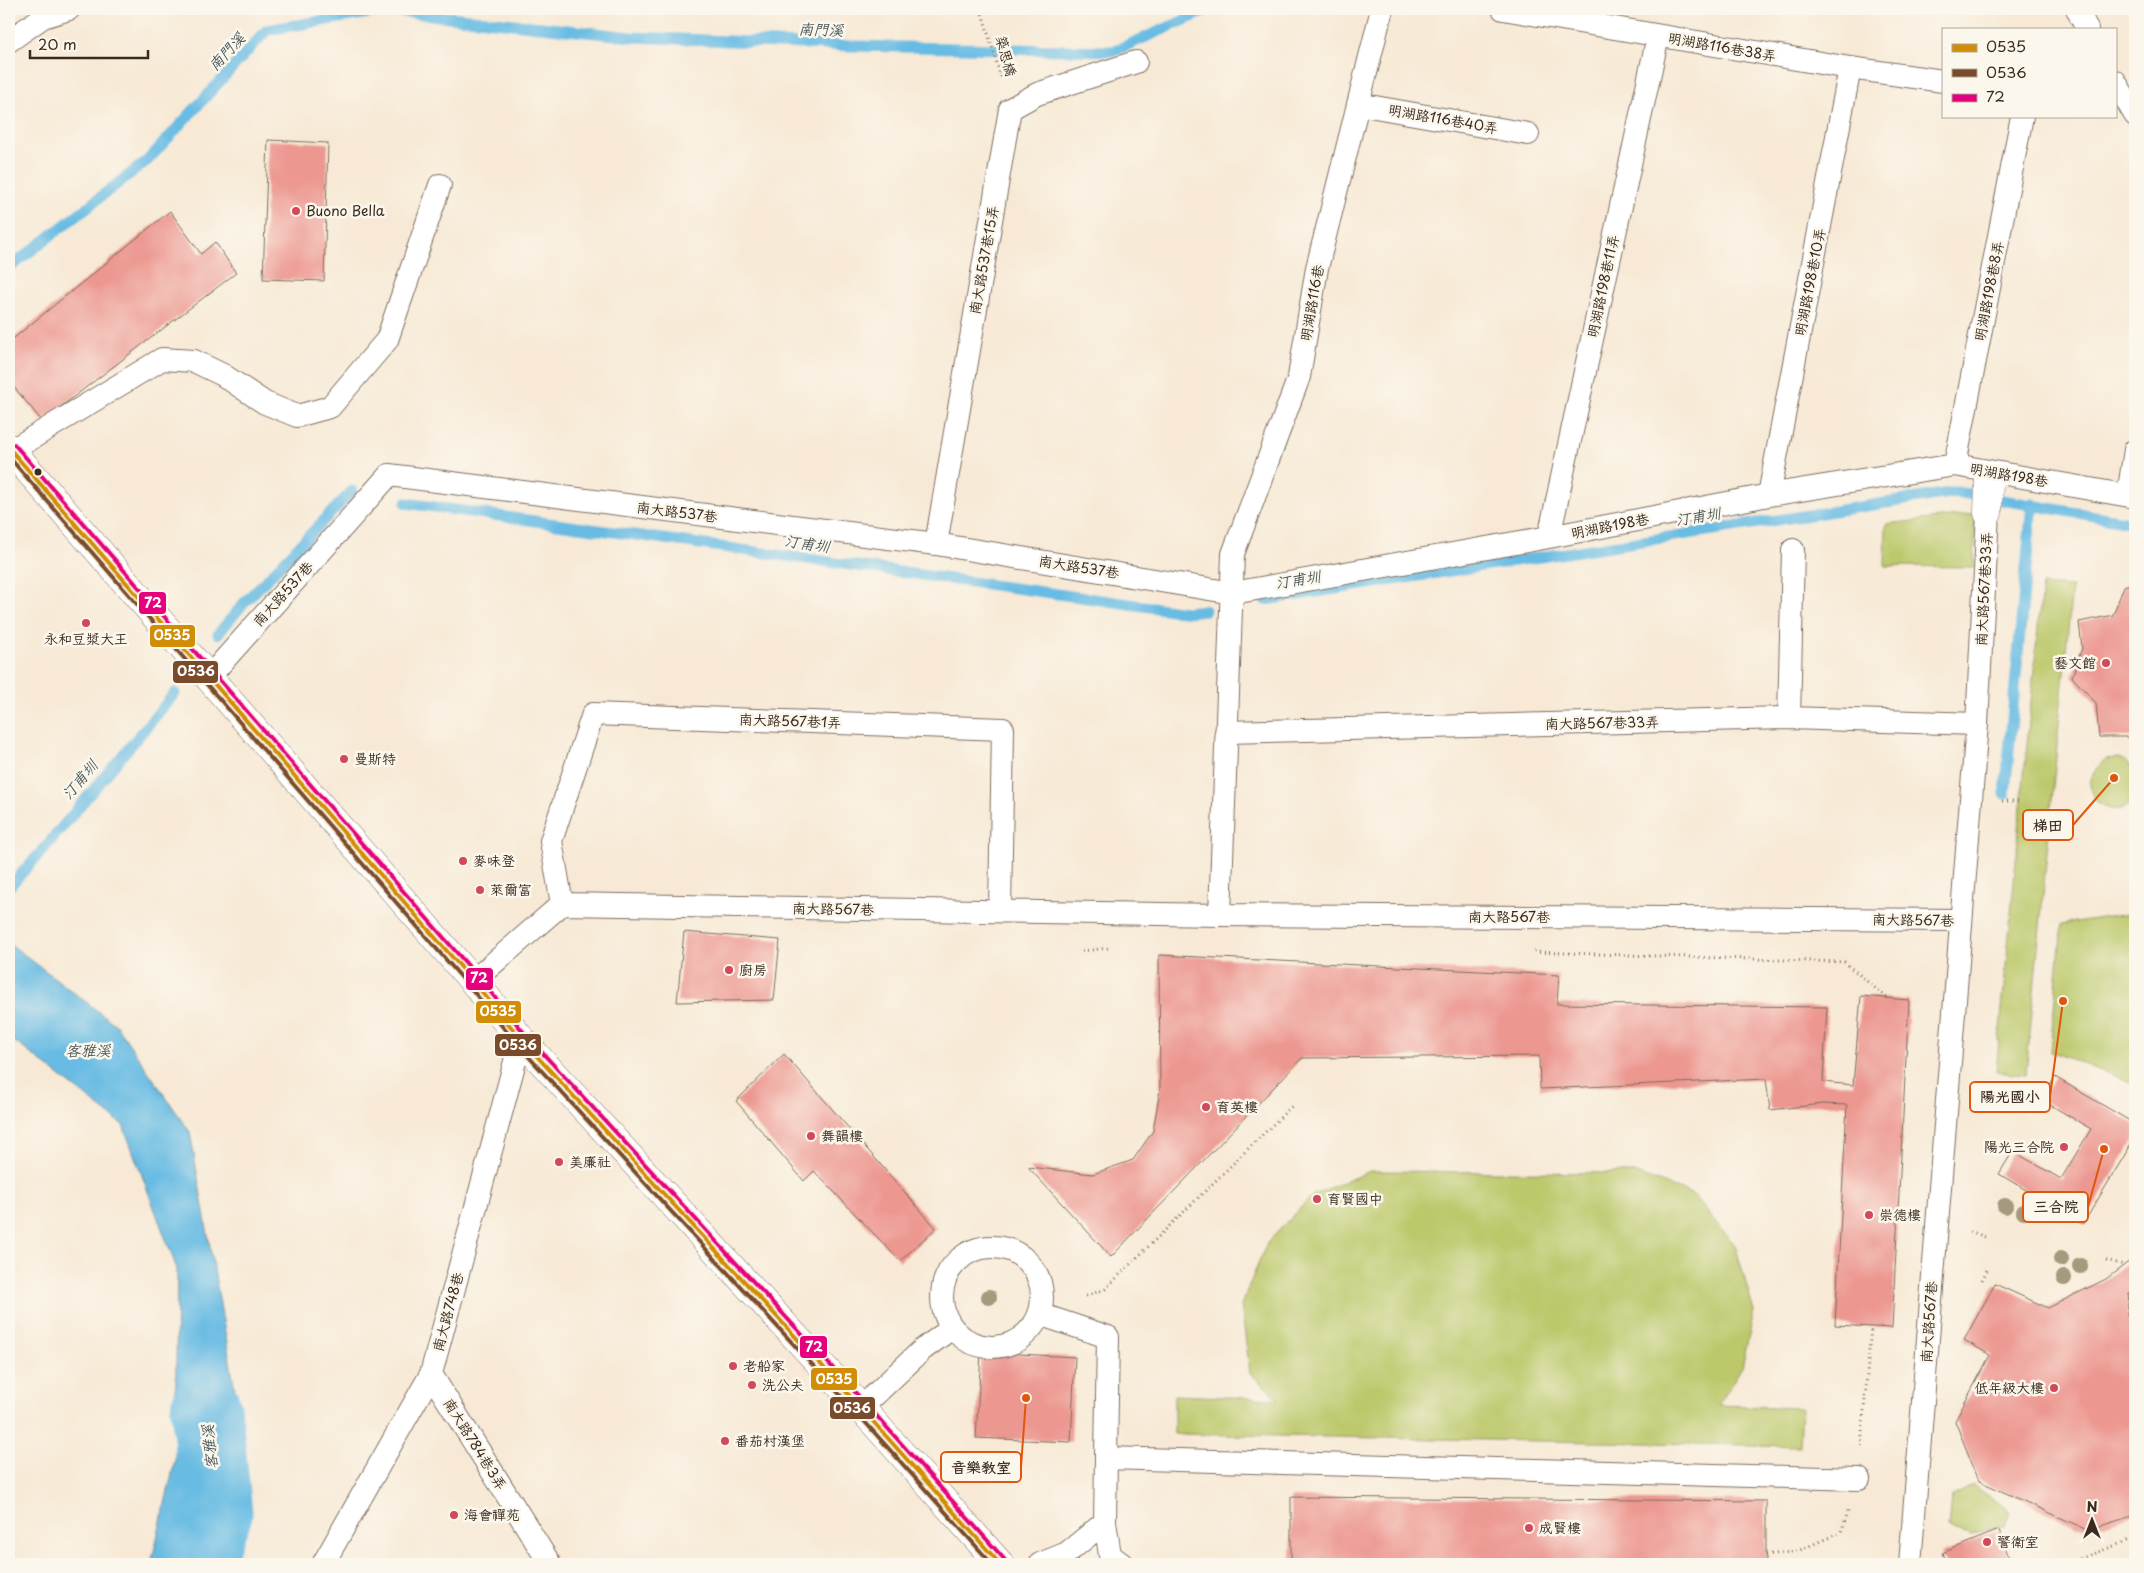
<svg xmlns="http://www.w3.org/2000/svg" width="2144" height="1573" viewBox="0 0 2144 1573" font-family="'Playpen Sans','LXGW WenKai TC',sans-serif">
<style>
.green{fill:#bcc86a;stroke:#7c7944}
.water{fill:#67bbe3;stroke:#517280}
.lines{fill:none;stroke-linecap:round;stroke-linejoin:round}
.stream{stroke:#67bbe3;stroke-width:11}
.river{stroke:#67bbe3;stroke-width:71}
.building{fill:#ec9790}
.lane-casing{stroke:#7d6d5e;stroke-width:24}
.street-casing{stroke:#7d6d5e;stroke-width:29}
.secondary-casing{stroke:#7d6d5e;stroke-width:29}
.path{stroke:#7d6d5e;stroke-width:3;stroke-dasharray:1 4;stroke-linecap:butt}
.lane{stroke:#fff;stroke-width:22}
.street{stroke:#fff;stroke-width:28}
.secondary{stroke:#fff;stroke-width:28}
.bus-1-casing{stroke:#fbf7ec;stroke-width:8}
.bus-2-casing{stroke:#fbf7ec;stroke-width:8}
.bus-3-casing{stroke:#fbf7ec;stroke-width:8}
.bus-1{stroke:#d18d06;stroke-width:4}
.bus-2{stroke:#7a4b2a;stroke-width:4}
.bus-3{stroke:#e5007d;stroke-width:4}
.tree{fill:#a59a7d}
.poi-dot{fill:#d1495b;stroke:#fbf7ec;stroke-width:2}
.bus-dot{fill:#3b2a1e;stroke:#fbf7ec;stroke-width:2}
.labels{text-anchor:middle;stroke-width:5;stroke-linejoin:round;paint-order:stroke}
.street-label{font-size:14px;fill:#3b2a1e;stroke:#fbf7ec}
.poi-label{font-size:14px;fill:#3b2a1e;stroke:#fbf7ec;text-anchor:start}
.water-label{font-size:15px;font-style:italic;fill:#485659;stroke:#fbf7ec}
.leader{fill:none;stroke:#df570d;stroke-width:2}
.callout-dot{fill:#df570d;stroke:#fbf7ec;stroke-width:2}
.callout{fill:#fbf7ec;stroke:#df570d;stroke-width:2}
.callout-label{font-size:15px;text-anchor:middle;font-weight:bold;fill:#3b2a1e}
.line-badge{stroke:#fbf7ec;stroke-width:2}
.badge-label{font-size:14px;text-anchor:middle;font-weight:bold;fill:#fff}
</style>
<rect width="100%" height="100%" fill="#fbf7ec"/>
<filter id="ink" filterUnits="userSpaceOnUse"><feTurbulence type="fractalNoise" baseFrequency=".02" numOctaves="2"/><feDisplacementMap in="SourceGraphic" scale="10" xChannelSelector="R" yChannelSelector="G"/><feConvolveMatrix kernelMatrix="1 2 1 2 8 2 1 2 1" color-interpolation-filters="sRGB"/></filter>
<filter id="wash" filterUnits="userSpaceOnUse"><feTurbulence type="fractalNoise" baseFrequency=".0096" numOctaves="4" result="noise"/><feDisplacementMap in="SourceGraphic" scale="20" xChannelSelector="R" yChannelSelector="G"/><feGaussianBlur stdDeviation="1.12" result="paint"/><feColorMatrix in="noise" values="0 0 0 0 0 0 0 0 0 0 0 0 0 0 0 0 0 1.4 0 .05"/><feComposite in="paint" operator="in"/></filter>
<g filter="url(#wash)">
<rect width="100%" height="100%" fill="#f7e9d5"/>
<!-- green -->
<path class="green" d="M 1976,514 L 1974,567 L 1885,566 L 1886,524 Z
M 2042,585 L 2072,587 L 2026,1075 L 1996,1072 Z
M 2120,758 C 2135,768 2135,769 2135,786 C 2135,835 2058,798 2106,759 Z
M 2135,913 L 2135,1084 L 2050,1051 L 2062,924 Z
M 1370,1171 L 1633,1173 L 1692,1194 L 1735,1245 L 1754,1311 L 1742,1367 L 1718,1405 L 1802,1408 L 1800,1446 L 1174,1434 L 1174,1395 L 1279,1399 L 1250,1373 L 1241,1305 L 1267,1243 L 1313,1195 Z
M 1973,1485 L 2009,1510 L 2004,1525 L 1972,1536 L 1949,1529 L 1952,1496 Z"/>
<!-- water -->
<path class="water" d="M 9,943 L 116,1025 L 190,1132 L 238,1407 L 204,1564 L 151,1564 L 175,1461 L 177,1269 L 123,1125 L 9,1037 Z"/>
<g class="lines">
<!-- stream -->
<path class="stream" d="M 9,268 L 148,160 L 267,30 L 386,10 L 632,37 L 852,46 L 1114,51 L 1210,9
M 406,503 L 1186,612 L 1205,610
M 1265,600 L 1956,492 L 2135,523
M 218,634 L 243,604 L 352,491
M 2005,794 L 2032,504
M 9,887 L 42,851 L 175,693"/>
<!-- river -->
<path class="river" d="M 195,1564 L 217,1513 L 206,1409"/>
</g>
<g id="blocks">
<!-- building -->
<path class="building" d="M 268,140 L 328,143 L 324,281 L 263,279 Z
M 170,211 L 201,254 L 215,242 L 236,273 L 42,421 L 9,381 L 9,342 Z
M 2135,582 L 2135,737 L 2099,737 L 2096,703 L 2072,677 L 2082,648 L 2079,622 L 2113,615 L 2124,586 Z
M 684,932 L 780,940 L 774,1000 L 677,1002 Z
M 1159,955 L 1559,975 L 1557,1004 L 1827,1007 L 1823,1082 L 1853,1085 L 1861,996 L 1909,1000 L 1892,1328 L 1835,1325 L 1847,1105 L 1822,1104 L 1770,1110 L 1766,1079 L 1540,1089 L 1539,1056 L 1302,1058 L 1111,1257 L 1028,1167 L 1093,1174 L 1133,1160 L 1153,1131 L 1160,1090 Z
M 784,1054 L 936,1228 L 900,1261 L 814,1171 L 804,1181 L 736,1101 Z
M 2055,1077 L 2135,1124 L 2135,1138 L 2083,1224 L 1999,1174 L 2013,1151 L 2061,1179 L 2091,1129 L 2042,1100 Z
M 2135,1257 L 2135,1288 L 2129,1293 L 2127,1315 L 2135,1319 L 2135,1515 L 2088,1530 L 1979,1481 L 1955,1421 L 1990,1355 L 1964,1340 L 1995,1284 L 2048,1308 L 2106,1279 Z
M 981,1352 L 1075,1357 L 1071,1442 L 976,1438 Z
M 1291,1497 L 1766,1501 L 1766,1564 L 1291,1564 Z
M 1999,1530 L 2011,1563 L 1946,1564 L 1942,1553 Z"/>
</g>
</g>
<g filter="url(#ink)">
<use href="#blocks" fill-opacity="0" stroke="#7d6d5e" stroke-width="1"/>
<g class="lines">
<!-- lane casing -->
<g class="lane-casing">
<path id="lane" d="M 1503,9 L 1850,68 L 1943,81
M 2077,9 L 2087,29
M 9,41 L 43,17 L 69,9
M 2115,81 L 2135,115
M 1358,104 L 1528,134
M 9,452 L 162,359 L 194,361 L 223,375 L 265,403 L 297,416 L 330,407 L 387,340 L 440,185
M 1955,465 L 2022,116
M 1769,495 L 1850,68
M 2128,495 L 2135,450
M 1549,537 L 1658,36
M 936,544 L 1010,109 L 1037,94 L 1136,62
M 209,677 L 389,475 L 936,544 L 1233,593 L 1549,537 L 1769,495 L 1955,465 L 2135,497
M 1789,718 L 1793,550
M 1226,732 L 1789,718 L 1977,724
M 562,904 L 551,841 L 593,714 L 1003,729 L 1000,911
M 1220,915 L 1233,554 L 1299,377 L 1317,268 L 1382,9
M 473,981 L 562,904 L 1220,915 L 1961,920
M942 1297a50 50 0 1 1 100 0a50 50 0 1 1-100 0Z
M 1039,1314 L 1108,1337 L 1106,1458 L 1859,1479
M 431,1374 L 550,1564
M 861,1408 L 922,1350 L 952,1328
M 1105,1522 L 1110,1555 L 1122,1564
M 323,1564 L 431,1374 L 521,1039
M 1040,1564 L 1067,1553 L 1105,1522 L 1106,1458
M 1910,1564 L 1977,724 L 1988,513"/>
</g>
<!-- street casing -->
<g class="street-casing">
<path id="street" d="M 1988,513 L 1989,480"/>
</g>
<!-- secondary casing -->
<g class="secondary-casing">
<path id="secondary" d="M 9,448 L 473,981 L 521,1039 L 861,1408 L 1000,1564"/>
</g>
<!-- path -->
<path class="path" d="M 981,9 L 1001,78
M 2002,801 L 2021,801
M 1082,951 L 1109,948
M 1534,952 L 1844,962 L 1887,998
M 1970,1231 L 1985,1237
M 2106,1260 L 2124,1265
M 1982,1280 L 1987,1270
M 1086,1296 L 1105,1289 L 1294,1104
M 1861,1446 L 1871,1327
M 1766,1555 L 1798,1551 L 1841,1532 L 1848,1511
M 2066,1564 L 2135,1538"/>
<!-- lane -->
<use href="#lane" class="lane"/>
<!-- street -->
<use href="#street" class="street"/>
<!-- secondary -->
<use href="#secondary" class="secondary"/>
<!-- bus-1 casing -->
<g class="bus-1-casing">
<path id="bus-1" d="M 9,448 L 473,981 L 521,1039 L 861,1408 L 1000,1564"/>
</g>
<!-- bus-2 casing -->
<g class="bus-2-casing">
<path id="bus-2" d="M 9,457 L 468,985 L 516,1043 L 856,1412 L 992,1564"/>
</g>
<!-- bus-3 casing -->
<g class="bus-3-casing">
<path id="bus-3" d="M 14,444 L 478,977 L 526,1035 L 866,1404 L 1005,1560"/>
</g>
<!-- bus-1 -->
<use href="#bus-1" class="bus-1"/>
<!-- bus-2 -->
<use href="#bus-2" class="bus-2"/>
<!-- bus-3 -->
<use href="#bus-3" class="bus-3"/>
</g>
<!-- trees -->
<g class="tree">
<circle cx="2005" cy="1206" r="8"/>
<circle cx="2024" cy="1212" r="8"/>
<circle cx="2061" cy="1259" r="8"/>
<circle cx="2080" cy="1266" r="8"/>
<circle cx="2064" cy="1278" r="8"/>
<circle cx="989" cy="1297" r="8"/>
</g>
</g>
<!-- markers -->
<g class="poi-dot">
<circle cx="296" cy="211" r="5"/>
<circle cx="86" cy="623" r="5"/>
<circle cx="2106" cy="663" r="5"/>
<circle cx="344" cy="759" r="5"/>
<circle cx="463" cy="861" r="5"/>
<circle cx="480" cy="890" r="5"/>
<circle cx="729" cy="970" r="5"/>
<circle cx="1206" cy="1107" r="5"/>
<circle cx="811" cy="1136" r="5"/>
<circle cx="2064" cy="1147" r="5"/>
<circle cx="559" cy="1162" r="5"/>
<circle cx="1317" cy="1199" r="5"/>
<circle cx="1869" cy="1215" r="5"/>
<circle cx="733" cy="1366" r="5"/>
<circle cx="752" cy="1385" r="5"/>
<circle cx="2054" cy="1388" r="5"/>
<circle cx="725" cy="1441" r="5"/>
<circle cx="454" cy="1515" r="5"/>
<circle cx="1529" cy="1528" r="5"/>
<circle cx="1987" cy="1542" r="5"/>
</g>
<circle class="bus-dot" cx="38" cy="472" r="4.5"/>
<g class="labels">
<!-- street labels -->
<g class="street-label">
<text transform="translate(1722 47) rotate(10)" y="5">明湖路116巷38弄</text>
<text transform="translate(1006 56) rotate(74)" y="5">築思橋</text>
<text transform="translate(1443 119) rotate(10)" y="5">明湖路116巷40弄</text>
<text transform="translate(984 260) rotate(-80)" y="5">南大路537巷15弄</text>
<text transform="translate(1810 282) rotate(-79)" y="5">明湖路198巷10弄</text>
<text transform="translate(1603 286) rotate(-78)" y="5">明湖路198巷11弄</text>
<text transform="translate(1989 291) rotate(-79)" y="5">明湖路198巷8弄</text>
<text transform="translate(1312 303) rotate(-80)" y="5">明湖路116巷</text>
<text transform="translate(2009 475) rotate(10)" y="5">明湖路198巷</text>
<text transform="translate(677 512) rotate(7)" y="5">南大路537巷</text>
<text transform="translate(1610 526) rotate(-11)" y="5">明湖路198巷</text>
<text transform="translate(1079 567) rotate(9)" y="5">南大路537巷</text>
<text transform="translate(1984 589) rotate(-87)" y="5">南大路567巷33弄</text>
<text transform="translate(283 594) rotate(-48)" y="5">南大路537巷</text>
<text transform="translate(790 721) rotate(2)" y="5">南大路567巷1弄</text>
<text transform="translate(1602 723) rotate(-1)" y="5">南大路567巷33弄</text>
<text transform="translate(833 909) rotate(1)" y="5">南大路567巷</text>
<text x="1509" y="922">南大路567巷</text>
<text transform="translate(1913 920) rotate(1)" y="5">南大路567巷</text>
<text transform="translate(448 1312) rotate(-75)" y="5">南大路748巷</text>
<text transform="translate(1929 1322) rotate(-86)" y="5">南大路567巷</text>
<text transform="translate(475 1444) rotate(58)" y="5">南大路784巷3弄</text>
</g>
<!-- poi labels -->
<g class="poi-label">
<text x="306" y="216">Buono Bella</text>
<text x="86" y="644" text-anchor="middle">永和豆漿大王</text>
<text x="2096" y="668" text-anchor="end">藝文館</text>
<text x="354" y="764">曼斯特</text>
<text x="473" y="866">麥味登</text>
<text x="490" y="895">萊爾富</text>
<text x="739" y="975">廚房</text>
<text x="1216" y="1112">育英樓</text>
<text x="821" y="1141">舞韻樓</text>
<text x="2054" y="1152" text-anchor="end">陽光三合院</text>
<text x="569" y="1167">美廉社</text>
<text x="1327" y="1204">育賢國中</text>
<text x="1879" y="1220">崇德樓</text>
<text x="743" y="1371">老船家</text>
<text x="762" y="1390">洗公夫</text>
<text x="2044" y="1393" text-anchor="end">低年級大樓</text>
<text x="735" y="1446">番茄村漢堡</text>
<text x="464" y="1520">海會禪苑</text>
<text x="1539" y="1533">成賢樓</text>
<text x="1997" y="1547">警衛室</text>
</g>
<!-- water labels -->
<g class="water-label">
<text transform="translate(821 30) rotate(2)" y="5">南門溪</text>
<text transform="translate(227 52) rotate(-47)" y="5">南門溪</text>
<text transform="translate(1698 517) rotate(-9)" y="5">汀甫圳</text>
<text transform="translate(807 544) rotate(8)" y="5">汀甫圳</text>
<text transform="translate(1298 580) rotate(-9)" y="5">汀甫圳</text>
<text transform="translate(80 780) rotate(-50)" y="5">汀甫圳</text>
<text x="88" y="1056">客雅溪</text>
<text transform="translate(210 1447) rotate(-96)" y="5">客雅溪</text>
</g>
</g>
<!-- callouts -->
<path class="leader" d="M2114 778L2073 825M2063 1001L2050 1097M2104 1149L2088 1207M1026 1398L1021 1467"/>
<g class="callout-dot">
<circle cx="2114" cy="778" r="5"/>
<circle cx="2063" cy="1001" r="5"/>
<circle cx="2104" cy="1149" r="5"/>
<circle cx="1026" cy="1398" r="5"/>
</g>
<g class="callout">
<rect x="2023" y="810" width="50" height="30" rx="5"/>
<rect x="1970" y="1082" width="80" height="30" rx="5"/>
<rect x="2023" y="1192" width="65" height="30" rx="5"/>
<rect x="941" y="1452" width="80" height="30" rx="5"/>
</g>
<g class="callout-label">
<text x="2048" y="831">梯田</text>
<text x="2010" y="1102">陽光國小</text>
<text x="2056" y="1212">三合院</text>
<text x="981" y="1473">音樂教室</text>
</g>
<g class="line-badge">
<rect x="138" y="591" width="29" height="24" rx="5" fill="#e5007d"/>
<rect x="149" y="624" width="47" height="24" rx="5" fill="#d18d06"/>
<rect x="172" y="660" width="47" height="24" rx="5" fill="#7a4b2a"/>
<rect x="465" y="967" width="29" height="24" rx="5" fill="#e5007d"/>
<rect x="475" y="1000" width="47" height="24" rx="5" fill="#d18d06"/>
<rect x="494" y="1033" width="48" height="24" rx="5" fill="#7a4b2a"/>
<rect x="799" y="1335" width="29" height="24" rx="5" fill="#e5007d"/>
<rect x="810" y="1367" width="48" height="24" rx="5" fill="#d18d06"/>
<rect x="829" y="1396" width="47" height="24" rx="5" fill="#7a4b2a"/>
</g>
<g class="badge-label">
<text x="153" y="608">72</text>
<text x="172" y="640">0535</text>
<text x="196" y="676">0536</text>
<text x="479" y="983">72</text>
<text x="498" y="1016">0535</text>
<text x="518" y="1050">0536</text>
<text x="814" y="1352">72</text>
<text x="834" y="1384">0535</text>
<text x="852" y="1413">0536</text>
</g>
<!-- margin -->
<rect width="2144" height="1573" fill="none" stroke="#fbf7ec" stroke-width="30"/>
<!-- legend -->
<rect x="1942" y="28" width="175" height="90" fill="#fbf7ec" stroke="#aea59a"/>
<rect x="1952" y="44" width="25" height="8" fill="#d18d06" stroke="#aea59a"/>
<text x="1986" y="52" font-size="15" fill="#3b2a1e">0535</text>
<rect x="1952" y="69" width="25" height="8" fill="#7a4b2a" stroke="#aea59a"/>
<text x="1986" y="78" font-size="15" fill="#3b2a1e">0536</text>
<rect x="1952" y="94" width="25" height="8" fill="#e5007d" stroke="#aea59a"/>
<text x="1986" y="102" font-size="15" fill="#3b2a1e">72</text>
<!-- north arrow -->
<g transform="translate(2092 1520)" stroke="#fbf7ec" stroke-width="4" paint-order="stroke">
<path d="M0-4L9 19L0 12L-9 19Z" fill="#3b2a1e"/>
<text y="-8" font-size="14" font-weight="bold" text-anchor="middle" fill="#3b2a1e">N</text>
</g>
<!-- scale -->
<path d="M30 50v8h118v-8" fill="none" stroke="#3b2a1e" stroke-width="2.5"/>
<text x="38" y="50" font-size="15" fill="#3b2a1e" stroke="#fbf7ec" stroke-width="4" paint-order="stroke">20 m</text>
</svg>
